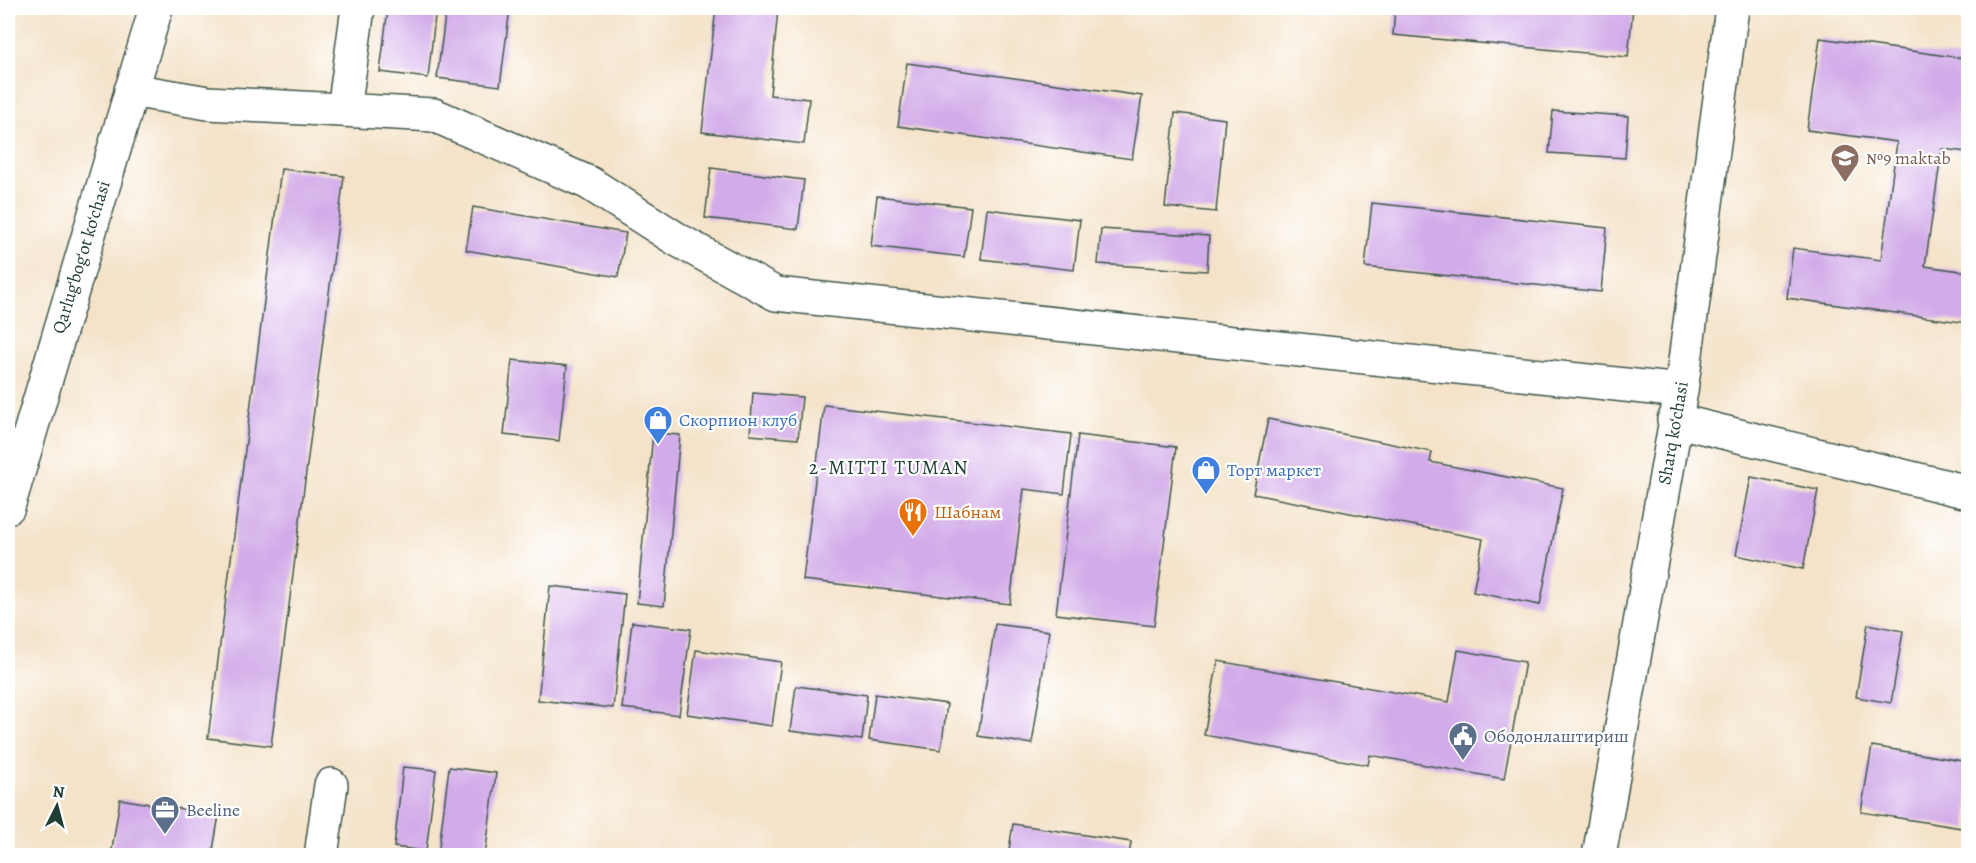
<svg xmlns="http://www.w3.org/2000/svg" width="1976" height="863" viewBox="0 0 1976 863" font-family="Alegreya,serif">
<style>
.building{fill:#d2abe9}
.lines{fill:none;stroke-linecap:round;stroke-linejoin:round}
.minor-casing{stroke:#3f564a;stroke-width:36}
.major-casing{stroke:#3f564a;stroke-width:36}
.minor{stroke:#fff;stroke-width:33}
.major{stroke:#fff;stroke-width:33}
.labels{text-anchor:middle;stroke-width:4.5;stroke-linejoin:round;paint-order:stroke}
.education-label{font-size:18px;fill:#785e54;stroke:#fff;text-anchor:start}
.street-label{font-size:18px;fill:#1f3d34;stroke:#fff}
.shop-label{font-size:18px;fill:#366cbe;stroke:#fff;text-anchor:start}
.food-label{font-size:18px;fill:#c56008;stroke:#fff;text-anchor:start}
.service-label{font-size:18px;fill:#4e5e75;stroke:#fff;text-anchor:start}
.neighbourhood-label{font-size:20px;letter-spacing:1.5px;fill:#1f3d34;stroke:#fff}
</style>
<rect width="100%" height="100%" fill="#fff"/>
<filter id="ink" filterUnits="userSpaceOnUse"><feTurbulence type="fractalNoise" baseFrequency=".0167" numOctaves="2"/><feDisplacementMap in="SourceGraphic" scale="12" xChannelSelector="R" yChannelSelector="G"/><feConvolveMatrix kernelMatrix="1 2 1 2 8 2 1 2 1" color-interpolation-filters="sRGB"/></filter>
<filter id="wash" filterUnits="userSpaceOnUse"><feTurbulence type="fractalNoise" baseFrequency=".008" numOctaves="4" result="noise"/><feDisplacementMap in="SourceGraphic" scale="24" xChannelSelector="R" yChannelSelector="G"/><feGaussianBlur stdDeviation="1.35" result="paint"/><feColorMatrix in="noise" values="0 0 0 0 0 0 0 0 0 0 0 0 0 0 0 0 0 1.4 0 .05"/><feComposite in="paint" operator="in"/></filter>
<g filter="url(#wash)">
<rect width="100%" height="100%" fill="#f4e3c9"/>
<g id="blocks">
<!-- building -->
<path class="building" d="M 388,8 L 436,8 L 428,78 L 380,72 Z
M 446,8 L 510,8 L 500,86 L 437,78 Z
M 716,8 L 764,8 L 778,9 L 770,95 L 809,99 L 804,144 L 702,132 Z
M 1395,8 L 1633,8 L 1628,57 L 1393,35 Z
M 1820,38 L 1968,59 L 1968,152 L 1942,149 L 1925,266 L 1968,272 L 1968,323 L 1787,298 L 1793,248 L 1881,260 L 1897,142 L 1807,130 Z
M 907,63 L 1142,96 L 1132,159 L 898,126 Z
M 1553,111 L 1628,116 L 1625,158 L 1549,153 Z
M 1175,113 L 1225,119 L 1216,212 L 1165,207 Z
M 711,168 L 804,180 L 798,229 L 705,218 Z
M 281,169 L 344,176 L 271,746 L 208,738 Z
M 877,196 L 971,207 L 964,257 L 871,246 Z
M 1372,203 L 1607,228 L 1601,292 L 1365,267 Z
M 473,207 L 626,233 L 618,277 L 466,250 Z
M 987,209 L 1080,220 L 1074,270 L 981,259 Z
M 1101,229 L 1209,236 L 1207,271 L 1098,264 Z
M 512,360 L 567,366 L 559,441 L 504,435 Z
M 753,393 L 802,397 L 798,439 L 750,435 Z
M 824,405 L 1071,434 L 1064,494 L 1024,489 L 1010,604 L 803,580 Z
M 1268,419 L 1432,452 L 1430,462 L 1563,488 L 1540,605 L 1473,592 L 1483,539 L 1253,494 Z
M 653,433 L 680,435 L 664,606 L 637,603 Z
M 1078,435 L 1176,447 L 1154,626 L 1056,614 Z
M 1751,477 L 1818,490 L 1803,569 L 1736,555 Z
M 550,586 L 625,594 L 613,708 L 538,700 Z
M 632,622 L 691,629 L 679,715 L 622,708 Z
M 995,624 L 1049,631 L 1032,744 L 978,736 Z
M 1868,624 L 1903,631 L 1891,703 L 1856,697 Z
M 696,650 L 781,662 L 772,726 L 687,714 Z
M 1458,650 L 1525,662 L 1504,779 L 1370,755 L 1368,765 L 1204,735 L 1218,661 L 1449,702 Z
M 796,686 L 867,695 L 862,740 L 790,731 Z
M 875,694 L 947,704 L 941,750 L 869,740 Z
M 1872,746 L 1968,762 L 1968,829 L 1861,812 Z
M 403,767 L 436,770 L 426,851 L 394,847 Z
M 449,767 L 496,773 L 485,856 L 438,856 Z
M 120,799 L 219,815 L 212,856 L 111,856 Z
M 1013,824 L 1131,842 L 1129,856 L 1008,856 Z"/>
</g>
</g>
<g filter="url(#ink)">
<use href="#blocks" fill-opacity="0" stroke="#3f564a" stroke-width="1.5"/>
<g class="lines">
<!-- minor casing -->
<g class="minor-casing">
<path id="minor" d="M 131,90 L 208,103 L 434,115 L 589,183 L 678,240 L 776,294 L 1681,391
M 344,110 L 358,8
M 1674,420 L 1968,492
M 321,856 L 331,785
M 1599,856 L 1681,391 L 1732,8"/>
</g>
<!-- major casing -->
<g class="major-casing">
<path id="major" d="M 8,507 L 156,8"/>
</g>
<!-- minor -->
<use href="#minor" class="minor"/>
<!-- major -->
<use href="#major" class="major"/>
</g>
</g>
<!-- icons -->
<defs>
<g id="school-pin" transform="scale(1.5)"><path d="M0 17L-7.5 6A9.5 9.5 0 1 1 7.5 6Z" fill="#8d6e63" stroke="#fff"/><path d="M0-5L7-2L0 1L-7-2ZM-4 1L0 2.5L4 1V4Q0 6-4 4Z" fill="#fff"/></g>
<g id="shop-pin" transform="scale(1.5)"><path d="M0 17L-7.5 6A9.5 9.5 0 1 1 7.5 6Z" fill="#3f7fe0" stroke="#fff"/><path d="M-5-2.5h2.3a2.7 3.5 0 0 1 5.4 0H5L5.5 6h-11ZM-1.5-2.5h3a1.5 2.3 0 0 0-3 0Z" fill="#fff"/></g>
<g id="restaurant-pin" transform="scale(1.5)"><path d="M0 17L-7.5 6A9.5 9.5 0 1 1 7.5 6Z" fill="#e8710a" stroke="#fff"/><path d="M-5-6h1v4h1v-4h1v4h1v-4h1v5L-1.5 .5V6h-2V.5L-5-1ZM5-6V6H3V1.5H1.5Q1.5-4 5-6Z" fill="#fff"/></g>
<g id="civic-pin" transform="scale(1.5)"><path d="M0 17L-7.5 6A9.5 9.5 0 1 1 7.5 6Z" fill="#5c6f8a" stroke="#fff"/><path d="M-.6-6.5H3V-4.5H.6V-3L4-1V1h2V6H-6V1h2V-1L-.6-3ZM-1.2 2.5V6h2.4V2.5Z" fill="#fff"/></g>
<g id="office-pin" transform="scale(1.5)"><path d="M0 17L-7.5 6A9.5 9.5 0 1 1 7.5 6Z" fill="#5c6f8a" stroke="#fff"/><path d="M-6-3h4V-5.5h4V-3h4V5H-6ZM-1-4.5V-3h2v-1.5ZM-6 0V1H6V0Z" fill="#fff"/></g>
</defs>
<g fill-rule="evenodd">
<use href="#school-pin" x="1845" y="158"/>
<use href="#shop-pin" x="658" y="420"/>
<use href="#shop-pin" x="1206" y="470"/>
<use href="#restaurant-pin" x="913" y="512"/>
<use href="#civic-pin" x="1463" y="736"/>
<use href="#office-pin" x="165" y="810"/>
</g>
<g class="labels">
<!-- education labels -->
<g class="education-label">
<text x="1866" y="164">№9 maktab</text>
</g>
<!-- street labels -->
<g class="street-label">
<text transform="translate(81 257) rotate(-73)" y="6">Qarlug‘bog‘ot ko‘chasi</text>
<text transform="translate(1673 433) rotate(-80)" y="6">Sharq ko‘chasi</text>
</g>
<!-- shop labels -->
<g class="shop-label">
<text x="679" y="426">Скорпион клуб</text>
<text x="1227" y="476">Торт маркет</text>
</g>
<!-- food labels -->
<g class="food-label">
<text x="934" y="518">Шабнам</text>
</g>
<!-- service labels -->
<g class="service-label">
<text x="1484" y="742">Ободонлаштириш</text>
<text x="186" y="816">Beeline</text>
</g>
<!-- neighbourhood labels -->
<g class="neighbourhood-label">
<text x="889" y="474">2-MITTI TUMAN</text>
</g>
</g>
<!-- margin -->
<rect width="1976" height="863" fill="none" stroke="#fff" stroke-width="30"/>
<!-- north arrow -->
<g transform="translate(57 806) rotate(6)" stroke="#ffffff" stroke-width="4.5" paint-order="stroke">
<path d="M0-4.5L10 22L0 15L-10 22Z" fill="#1f3d34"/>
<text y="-9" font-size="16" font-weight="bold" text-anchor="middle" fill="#1f3d34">N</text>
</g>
</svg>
